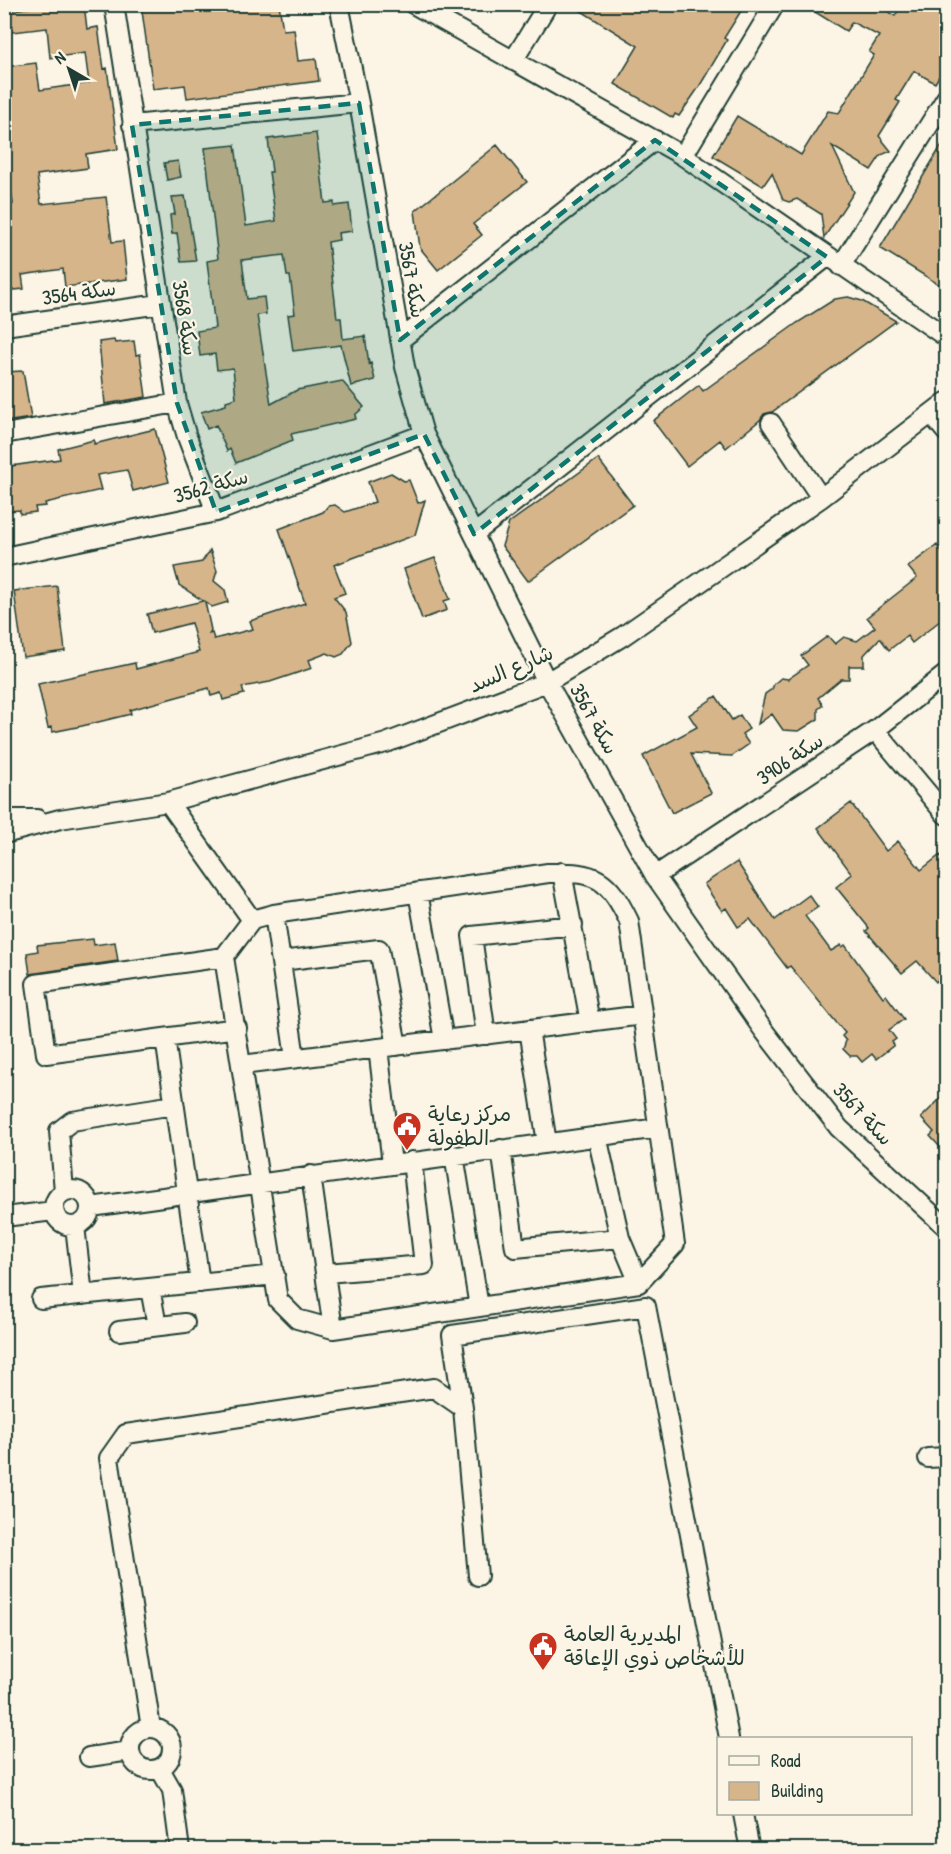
<svg xmlns="http://www.w3.org/2000/svg" width="951" height="1854" viewBox="0 0 951 1854" font-family="'Patrick Hand','Playpen Sans Arabic',sans-serif">
<style>
.building{fill:#d7b58a;stroke:#1f3d34;stroke-width:1.5}
.lines{fill:none;stroke-linecap:round;stroke-linejoin:round}
.minor-casing{stroke:#1f3d34;stroke-width:22}
.minor{stroke:#fcf5e5;stroke-width:18}
.marked{fill:#0f766e;fill-opacity:0.2;stroke:#0f766e;stroke-width:4.5;stroke-dasharray:12 8;stroke-linejoin:round}
.labels{text-anchor:middle;stroke-width:4.5;stroke-linejoin:round;paint-order:stroke}
.street-label{font-size:21px;fill:#1f3d34;stroke:#fcf5e5}
.poi-label{font-size:21px;fill:#1f3d34;stroke:#fcf5e5;text-anchor:start}
</style>
<rect width="100%" height="100%" fill="#fcf5e5"/>
<filter id="ink" filterUnits="userSpaceOnUse"><feTurbulence type="fractalNoise" baseFrequency=".0167" numOctaves="2"/><feDisplacementMap in="SourceGraphic" scale="12" xChannelSelector="R" yChannelSelector="G"/><feConvolveMatrix kernelMatrix="1 2 1 2 8 2 1 2 1" color-interpolation-filters="sRGB"/></filter>
<g filter="url(#ink)">
<!-- building -->
<path class="building" d="M 56,4 L 84,4 L 87,29 L 98,27 L 104,69 L 107,68 L 118,149 L 86,154 L 88,168 L 37,175 L 41,204 L 106,197 L 112,242 L 123,241 L 127,279 L 65,287 L 63,269 L 22,275 L 24,289 L 4,291 L 4,250 L 9,249 L 4,205 L 13,204 L 4,137 L 4,67 L 36,63 L 40,90 L 89,83 L 85,53 L 50,58 L 47,28 L 4,33 L 4,11 Z
M 141,4 L 279,4 L 283,30 L 294,29 L 298,61 L 316,59 L 319,81 L 187,98 L 185,85 L 153,89 Z
M 570,4 L 730,4 L 741,11 L 724,38 L 727,40 L 699,87 L 679,116 L 675,114 L 673,118 L 615,84 L 638,46 Z
M 802,4 L 876,4 L 895,16 L 902,4 L 946,4 L 946,65 L 935,83 L 914,71 L 896,100 L 900,102 L 879,136 L 891,151 L 881,155 L 871,170 L 832,146 L 854,192 L 824,238 L 821,214 L 797,199 L 789,202 L 783,200 L 772,173 L 763,186 L 713,156 L 737,116 L 801,155 L 828,111 L 839,113 L 874,55 L 869,52 L 879,36 L 852,22 L 846,31 Z
M 316,133 L 325,203 L 334,202 L 334,206 L 349,204 L 352,231 L 338,233 L 339,240 L 328,242 L 337,318 L 341,318 L 343,339 L 365,336 L 369,364 L 371,363 L 375,380 L 351,386 L 341,345 L 293,351 L 288,315 L 295,314 L 290,276 L 287,276 L 284,255 L 242,260 L 247,299 L 264,297 L 266,314 L 257,315 L 271,404 L 297,390 L 342,381 L 364,407 L 355,415 L 356,419 L 291,434 L 293,440 L 236,463 L 230,449 L 227,451 L 216,425 L 207,429 L 201,412 L 226,405 L 226,401 L 236,398 L 233,368 L 217,370 L 215,354 L 200,356 L 197,331 L 215,328 L 207,261 L 218,259 L 205,148 L 235,145 L 246,226 L 276,221 L 269,172 L 272,172 L 268,139 Z
M 946,138 L 946,289 L 880,248 Z
M 497,145 L 527,182 L 473,224 L 482,235 L 438,270 L 420,248 L 415,211 Z
M 178,161 L 181,177 L 167,180 L 164,163 Z
M 185,196 L 196,261 L 181,262 L 177,233 L 172,234 L 170,215 L 175,214 L 172,197 Z
M 848,297 L 862,301 L 896,321 L 772,412 L 764,414 L 760,420 L 726,448 L 720,440 L 687,466 L 653,421 L 699,385 L 703,391 L 797,323 L 835,299 Z
M 114,340 L 115,343 L 134,341 L 136,355 L 140,354 L 146,397 L 105,404 L 99,342 Z
M 23,371 L 31,418 L 4,422 L 4,372 Z
M 155,429 L 169,482 L 133,491 L 127,470 L 97,475 L 101,490 L 45,503 L 46,506 L 35,507 L 36,512 L 20,514 L 20,510 L 8,511 L 4,467 L 60,459 L 58,449 L 94,440 L 94,444 Z
M 598,459 L 633,505 L 528,581 L 502,546 L 509,523 Z
M 391,473 L 404,481 L 409,480 L 418,503 L 425,500 L 415,535 L 334,565 L 345,593 L 334,597 L 346,612 L 352,642 L 343,654 L 336,657 L 327,653 L 309,660 L 312,668 L 270,682 L 242,687 L 244,694 L 223,700 L 221,693 L 211,696 L 209,688 L 130,710 L 131,714 L 82,726 L 52,732 L 51,727 L 48,728 L 38,684 L 135,663 L 136,669 L 199,652 L 191,623 L 152,633 L 147,614 L 203,601 L 179,585 L 174,567 L 202,562 L 210,550 L 217,571 L 214,581 L 225,590 L 228,602 L 212,607 L 205,602 L 211,630 L 209,634 L 212,633 L 214,639 L 253,629 L 250,621 L 305,603 L 279,529 L 323,512 L 328,506 L 335,505 L 345,512 L 375,502 L 368,482 Z
M 937,545 L 946,558 L 946,616 L 912,643 L 907,636 L 889,650 L 880,638 L 864,655 L 864,666 L 849,666 L 849,679 L 841,679 L 818,698 L 823,705 L 818,709 L 818,719 L 799,731 L 783,730 L 772,714 L 758,724 L 765,694 L 772,689 L 774,684 L 781,678 L 788,679 L 808,665 L 801,656 L 828,636 L 835,644 L 844,637 L 857,641 L 875,627 L 867,617 L 917,578 L 908,567 Z
M 435,558 L 450,599 L 444,601 L 447,610 L 422,619 L 404,569 Z
M 57,586 L 65,651 L 23,657 L 14,591 Z
M 716,696 L 732,720 L 740,715 L 749,729 L 742,734 L 749,744 L 732,756 L 691,754 L 711,793 L 672,813 L 643,756 L 697,727 L 689,715 Z
M 851,803 L 886,851 L 898,841 L 921,870 L 940,855 L 946,863 L 946,990 L 938,980 L 936,982 L 917,961 L 902,973 L 866,931 L 869,928 L 836,887 L 852,874 L 818,828 Z
M 737,862 L 775,920 L 809,895 L 818,907 L 805,916 L 831,951 L 841,945 L 842,947 L 845,945 L 883,997 L 886,995 L 904,1019 L 889,1030 L 896,1039 L 892,1042 L 894,1045 L 876,1059 L 872,1054 L 862,1062 L 857,1056 L 850,1056 L 843,1049 L 846,1041 L 842,1036 L 845,1033 L 790,966 L 787,968 L 750,919 L 738,927 L 726,908 L 722,911 L 704,884 Z
M 93,939 L 94,945 L 115,942 L 118,961 L 30,974 L 27,953 L 38,951 L 37,945 Z
M 946,1093 L 946,1146 L 943,1142 L 939,1146 L 930,1136 L 934,1132 L 921,1118 Z"/>
<g class="lines">
<!-- minor casing -->
<g class="minor-casing">
<path id="minor" d="M 114,4 L 177,403 L 187,437 L 216,512
M 339,4 L 359,103 L 405,367 L 424,434 L 547,682 L 655,876 L 764,1031 L 839,1128 L 946,1227
M 413,4 L 683,156 L 946,337
M 513,61 L 548,4
M 132,125 L 359,103
M 683,156 L 775,4
M 841,266 L 946,98
M 4,326 L 160,304
M 400,340 L 655,140
M 932,415 L 946,432
M 771,423 L 821,498
M 4,434 L 177,403
M 474,534 L 827,257
M 4,557 L 216,512 L 424,434
M 875,730 L 946,815
M 168,802 L 252,920
M 4,819 L 37,819
M 4,834 L 60,819 L 168,802 L 386,743 L 547,682 L 623,636 L 728,563 L 821,498 L 946,402
M 562,872 L 590,1022
M 655,876 L 875,730 L 946,674
M 418,892 L 444,1040
M 274,914 L 295,1058
M 224,957 L 278,1300 L 297,1319 L 333,1329 L 639,1283 L 675,1244 L 629,921 C 608,878 596,871 548,873 L 274,914 L 252,920 L 224,957 L 36,984 L 46,1054 L 237,1028
M 281,961 L 379,949 L 397,1046
M 529,1029 L 547,1143
M 486,1035 L 472,936 L 573,925
M 165,1038 L 200,1283
M 378,1048 L 392,1164
M 242,1065 L 643,1015
M 597,1136 L 620,1238 L 639,1283
M 501,1149 L 515,1248 L 620,1238
M 454,1155 L 479,1307
M 311,1175 L 333,1329
M54 1208a18 18 0 1 1 36 0a18 18 0 1 1-36 0Z
M 64,1191 L 59,1131 L 72,1121 L 174,1105
M 91,1207 L 658,1128
M 4,1217 L 54,1211
M 75,1226 L 83,1295
M 326,1273 L 424,1265 L 412,1161
M 150,1288 L 157,1326
M 41,1299 L 275,1275
M 119,1331 L 185,1323
M 463,1408 L 452,1335 L 646,1306 L 729,1738
M 928,1458 L 946,1457
M130 1749a21 21 0 1 1 42 0a21 21 0 1 1-42 0Z
M 151,1728 L 109,1458 L 126,1434 L 434,1388 L 463,1408 L 478,1576
M 89,1757 L 130,1751
M 160,1769 L 172,1790 L 180,1850
M 743,1814 L 750,1850"/>
</g>
<!-- minor -->
<use href="#minor" class="minor"/>
</g>
</g>
<!-- marked area -->
<path class="marked" d="M 359,103 L 400,340 L 655,140 L 827,257 L 474,534 L 424,434 L 216,512 L 177,403 L 132,125 Z"/>
<!-- icons -->
<defs>
<g id="civic-pin" transform="scale(1.5)"><path d="M0 17L-7.5 6A9.5 9.5 0 1 1 7.5 6Z" fill="#c8321e" stroke="#fcf5e5"/><path d="M-.6-6.5H3V-4.5H.6V-3L4-1V1h2V6H-6V1h2V-1L-.6-3ZM-1.2 2.5V6h2.4V2.5Z" fill="#fff"/></g>
</defs>
<g fill-rule="evenodd">
<use href="#civic-pin" x="407" y="1126"/>
<use href="#civic-pin" x="543" y="1646"/>
</g>
<g class="labels">
<!-- street labels -->
<g class="street-label">
<text transform="translate(412 280) rotate(80)" y="7">سكة 3567</text>
<text transform="translate(79 293) rotate(-8)" y="7">سكة 3564</text>
<text transform="translate(185 318) rotate(81)" y="7">سكة 3568</text>
<text transform="translate(211 486) rotate(-16)" y="7">سكة 3562</text>
<text transform="translate(511 669) rotate(-23)" y="7">شارع السد</text>
<text transform="translate(594 719) rotate(61)" y="7">سكة 3567</text>
<text transform="translate(790 759) rotate(-34)" y="7">سكة 3906</text>
<text transform="translate(863 1114) rotate(47)" y="7">سكة 3567</text>
</g>
<!-- poi labels -->
<g class="poi-label">
<text x="428" y="1121">مركز رعاية<tspan x="428" dy="24">الطفولة</tspan></text>
<text x="564" y="1641">المديرية العامة<tspan x="564" dy="24">للأشخاص ذوي الإعاقة</tspan></text>
</g>
</g>
<!-- margin -->
<rect width="951" height="1854" fill="none" stroke="#fcf5e5" stroke-width="24"/>
<rect x="12" y="12" width="927" height="1830" fill="none" stroke="#1f3d34" stroke-width="2" filter="url(#ink)"/>
<!-- legend -->
<rect x="717" y="1737" width="195" height="78" fill="#fcf5e5" stroke="#a4ab9e" stroke-width="1.5"/>
<rect x="729" y="1756" width="30" height="9" fill="#fcf5e5" stroke="#a4ab9e" stroke-width="1.5"/>
<text x="771" y="1767" font-size="18" fill="#1f3d34">Road</text>
<rect x="729" y="1782" width="30" height="18" fill="#d7b58a" stroke="#a4ab9e" stroke-width="1.5"/>
<text x="771" y="1797" font-size="18" fill="#1f3d34">Building</text>
<!-- north arrow -->
<g transform="translate(69 69) rotate(321)" stroke="#fcf5e5" stroke-width="4.5" paint-order="stroke">
<path d="M0-4.5L10 22L0 15L-10 22Z" fill="#1f3d34"/>
<text y="-9" font-size="16" font-weight="bold" text-anchor="middle" fill="#1f3d34">N</text>
</g>
</svg>
